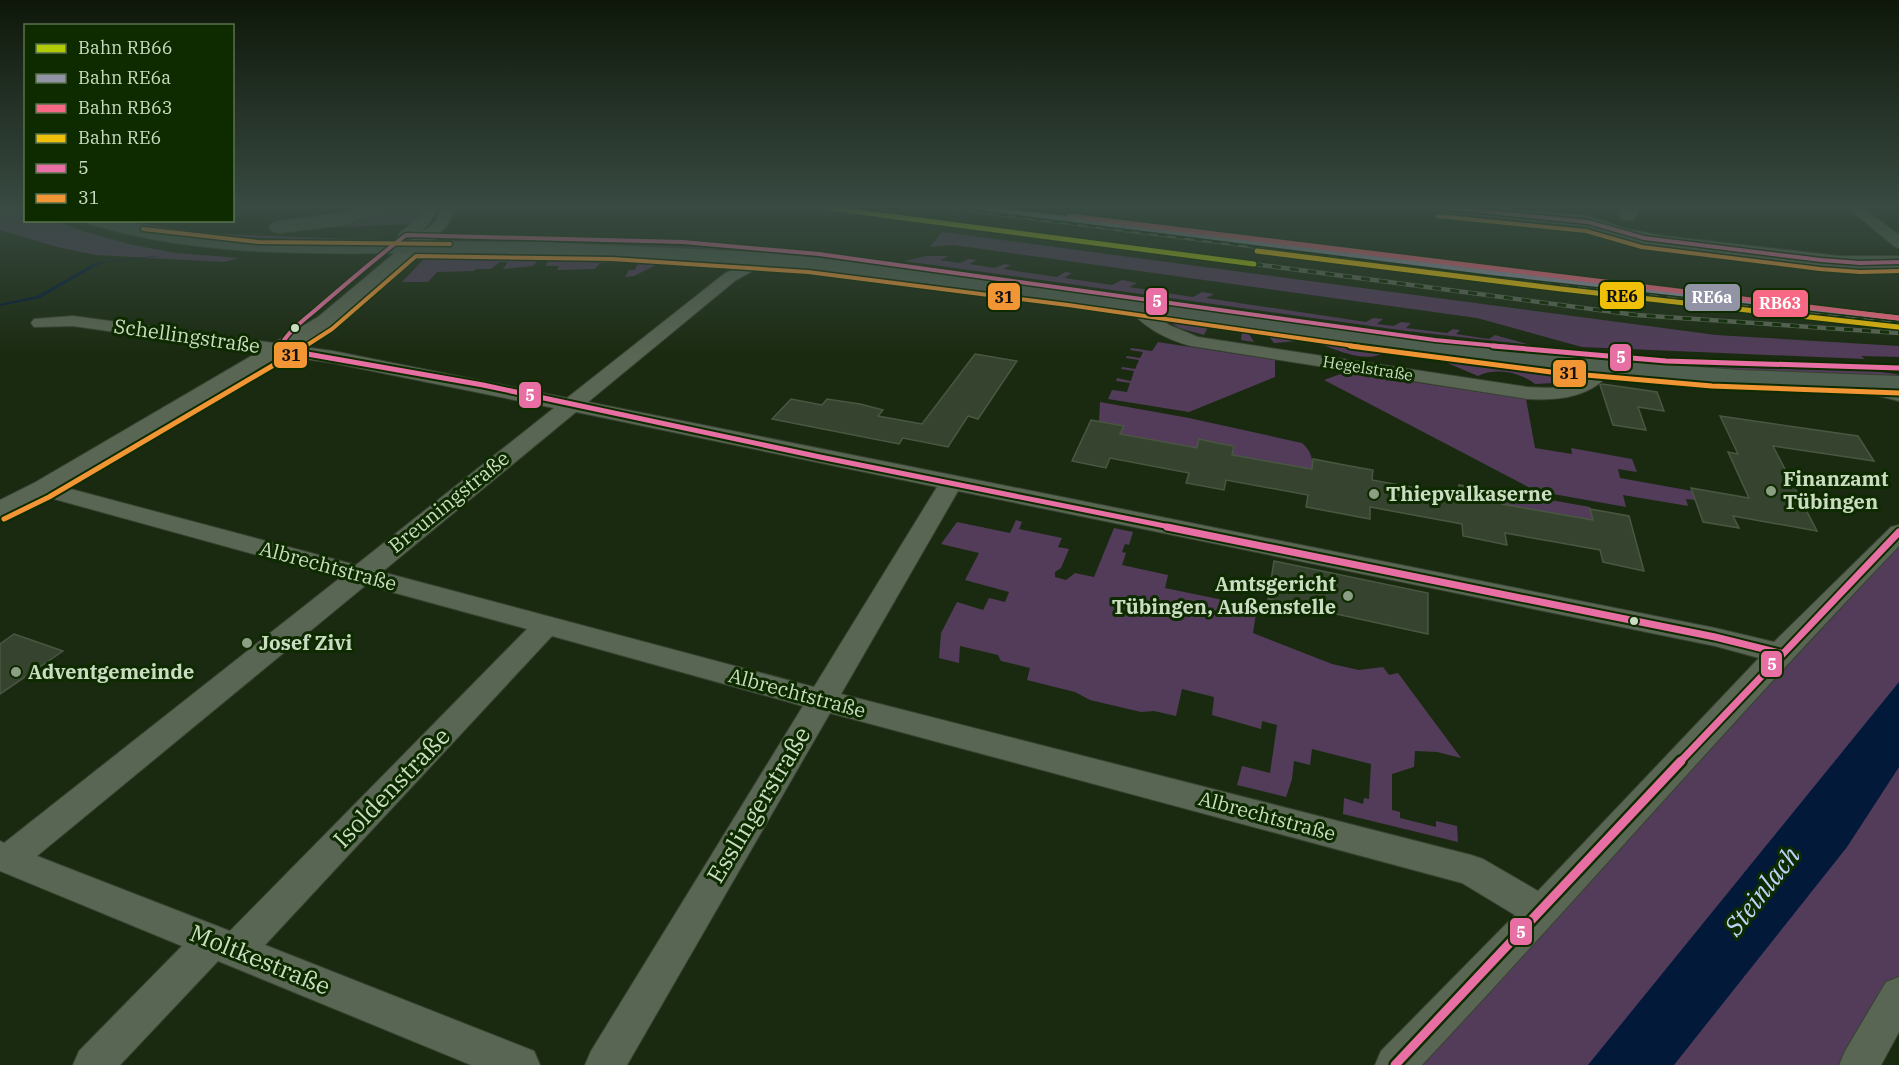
<svg xmlns="http://www.w3.org/2000/svg" width="1899" height="1065" viewBox="0 0 1899 1065" font-family="'IBM Plex Serif',serif">
<style>
.green{fill:#523c5a}
.water{fill:#02193a}
.building{fill:#36442f;stroke:#495742;stroke-width:1.5}
.lines{fill:none;stroke-linecap:round;stroke-linejoin:round}
.minor-casing{stroke:#374330;stroke-width:2}
.tertiary-casing{stroke:#374330;stroke-width:2}
.primary-casing{stroke:#374330;stroke-width:2}
.minor{fill:#5a6654;fill-rule:evenodd}
.tertiary{fill:#5a6654;fill-rule:evenodd}
.primary{fill:#506050;fill-rule:evenodd}
.rail-casing{stroke:#5a6653;stroke-width:4.5}
.rail{stroke:#0e2b00;stroke-width:3;stroke-dasharray:9;stroke-linecap:butt}
.bus-1-far3-casing{stroke:#0e2b00;stroke-width:7}
.bus-1-far2-casing{stroke:#0e2b00;stroke-width:9}
.bus-1-far1-casing{stroke:#0e2b00;stroke-width:11}
.bus-1-casing{stroke:#0e2b00;stroke-width:14}
.bus-2-far1-casing{stroke:#0e2b00;stroke-width:7}
.bus-2-casing{stroke:#0e2b00;stroke-width:9}
.bus-1-far3{stroke:#e86fa3;stroke-width:4}
.bus-1-far2{stroke:#e86fa3;stroke-width:5}
.bus-1-far1{stroke:#e86fa3;stroke-width:7}
.bus-1{stroke:#e86fa3;stroke-width:9}
.bus-2-far1{stroke:#f29535;stroke-width:4}
.bus-2{stroke:#f29535;stroke-width:5}
.rail-1-casing{stroke:#0e2b00;stroke-width:8}
.rail-2-casing{stroke:#0e2b00;stroke-width:8}
.rail-3-casing{stroke:#0e2b00;stroke-width:8}
.rail-4-casing{stroke:#0e2b00;stroke-width:8}
.rail-1{stroke:#b1cb06;stroke-width:5}
.rail-2{stroke:#9294a6;stroke-width:5}
.rail-3{stroke:#f66884;stroke-width:5}
.rail-4{stroke:#f0c008;stroke-width:5}
.bus-dot{fill:#cadcc2;stroke:#0e2b00;stroke-width:2}
.poi-dot{fill:#8c9e84;stroke:#0e2b00;stroke-width:2}
.labels{text-anchor:middle;stroke-width:6;stroke-linejoin:round;paint-order:stroke}
.far-street-label{font-size:16px;fill:#cadcc2;stroke:#0e2b00}
.street-label{font-size:20px;fill:#cadcc2;stroke:#0e2b00}
.poi-label{font-size:20px;font-weight:bold;fill:#cadcc2;stroke:#0e2b00;text-anchor:start}
.near-street-label{font-size:24px;fill:#cadcc2;stroke:#0e2b00}
.near-water-label{font-size:26px;font-style:italic;fill:#bbd4f5;stroke:#0e2b00}
.line-badge{stroke:#0e2b00;stroke-width:2}
.badge-label{font-size:16px;text-anchor:middle;font-weight:bold;fill:#fff}
.pale-badge-label{font-size:16px;text-anchor:middle;font-weight:bold;fill:#111}
</style>
<rect width="100%" height="100%" fill="#1a2a10"/>
<!-- green -->
<path class="green" d="M 380,207 L 421,207 L 422,214 L 414,224 L 336,227 L 331,224 Z
M 23,209 L 25,210 L 26,220 L 56,221 L 85,232 L 133,245 L 176,253 L 239,258 L 224,262 L 96,255 L 57,247 L 0,230 L 0,212 Z
M 115,221 L 129,221 L 199,233 L 375,240 C 354,245 325,241 302,240 C 236,237 180,236 115,221 Z
M 942,232 L 1716,335 L 1899,346 L 1899,357 L 1861,356 L 1865,359 L 1582,347 L 1477,318 L 953,245 L 930,247 Z
M 461,242 C 568,243 675,243 782,253 C 1040,278 1294,331 1552,356 C 1658,366 1765,369 1872,371 L 1896,374 L 1899,375 L 1899,378 C 1780,376 1661,371 1543,358 C 1305,331 1069,287 830,263 C 706,250 583,246 459,244 Z
M 927,256 L 949,256 L 940,260 L 960,263 L 969,259 L 977,260 L 969,264 L 995,268 L 1004,264 L 1011,265 L 1003,269 L 1057,277 L 1065,272 L 1072,273 L 1064,278 L 1112,285 L 1122,280 L 1137,283 L 1129,287 L 1193,297 L 1202,292 L 1214,294 L 1206,298 L 1366,322 L 1373,318 L 1383,319 L 1377,324 L 1394,326 L 1401,322 L 1411,323 L 1406,328 L 1447,333 L 1453,329 L 1460,330 L 1456,334 L 1489,339 L 1495,335 L 1530,345 L 1407,331 L 904,261 Z
M 435,257 L 664,261 L 634,276 L 625,277 L 629,270 L 635,270 L 638,263 L 600,263 L 595,269 L 557,270 L 559,266 L 545,266 L 550,259 L 538,260 L 533,266 L 503,269 L 508,262 L 500,262 L 491,269 L 476,269 L 474,271 L 437,272 L 428,282 L 402,282 L 423,260 Z
M 1156,313 L 1581,373 L 1555,383 L 1535,384 C 1520,372 1495,367 1478,376 L 1445,362 L 1443,356 L 1384,348 L 1382,354 C 1357,364 1332,345 1307,341 C 1295,340 1286,343 1274,343 L 1264,330 L 1247,331 L 1254,342 L 1241,340 L 1242,331 L 1208,327 L 1204,335 L 1179,328 Z
M 1158,342 L 1275,360 L 1275,377 L 1189,412 L 1108,399 L 1112,390 L 1127,392 L 1130,383 L 1116,381 L 1117,378 L 1131,381 L 1134,371 L 1121,369 L 1122,367 L 1135,369 L 1139,360 L 1126,358 L 1127,356 L 1140,358 L 1143,352 L 1130,350 L 1131,348 L 1152,351 Z
M 1346,372 L 1526,399 L 1535,448 L 1572,454 L 1571,448 L 1632,459 L 1637,472 L 1618,469 L 1620,478 L 1692,491 L 1695,500 L 1686,499 L 1688,506 L 1623,495 L 1626,507 L 1536,491 L 1324,380 Z
M 1100,402 L 1189,418 L 1302,443 C 1311,451 1313,458 1312,469 L 1232,455 L 1234,446 L 1200,439 L 1197,448 L 1120,434 L 1123,426 L 1099,421 Z
M 1500,491 L 1590,507 L 1593,520 L 1502,504 Z
M 1016,520 L 1022,522 L 1019,529 L 1062,538 L 1058,547 L 1069,549 L 1061,568 L 1055,572 L 1055,577 L 1066,580 L 1075,573 L 1094,577 L 1114,528 L 1133,532 L 1129,545 L 1125,544 L 1122,552 L 1126,553 L 1122,565 L 1168,575 L 1165,588 L 1257,607 L 1253,633 L 1332,664 L 1359,670 L 1383,667 L 1389,675 L 1398,673 L 1461,758 L 1437,752 L 1415,751 L 1414,767 L 1392,774 L 1392,810 L 1400,812 L 1400,818 L 1436,827 L 1436,821 L 1457,826 L 1458,842 L 1343,814 L 1344,798 L 1363,804 L 1364,798 L 1369,799 L 1371,764 L 1312,749 L 1310,765 L 1294,761 L 1292,779 L 1286,797 L 1237,785 L 1242,766 L 1270,773 L 1277,725 L 1262,721 L 1261,729 L 1212,715 L 1214,697 L 1182,689 L 1176,716 L 1154,711 L 1141,712 L 1090,700 L 1075,692 L 1027,680 L 1030,668 L 1001,661 L 998,655 L 960,646 L 959,663 L 939,658 L 941,633 L 957,602 L 983,610 L 989,598 L 1005,602 L 1009,592 L 965,580 L 979,553 L 941,544 L 957,522 L 1010,533 Z
M 1899,532 L 1899,994 L 1858,1065 L 1395,1065 Z"/>
<!-- water -->
<path class="water" d="M 155,256 L 159,256 L 101,263 L 40,298 L 0,306 L 0,304 L 37,296 L 95,263 Z
M 1899,682 L 1899,767 L 1847,847 L 1674,1065 L 1588,1065 Z"/>
<!-- building -->
<path class="building" d="M 975,354 L 1017,361 L 978,419 L 968,416 L 948,447 L 903,438 L 899,444 L 772,419 L 791,399 L 822,405 L 827,399 L 860,404 L 883,410 L 878,416 L 922,424 Z
M 1602,384 L 1657,392 L 1664,411 L 1638,407 L 1646,430 L 1613,425 L 1600,385 Z
M 1720,416 L 1858,436 L 1874,461 L 1773,446 L 1817,531 L 1733,516 L 1739,528 L 1703,522 L 1691,488 L 1749,498 L 1728,452 L 1738,454 Z
M 1091,420 L 1124,426 L 1120,434 L 1197,448 L 1199,439 L 1217,443 L 1234,446 L 1232,455 L 1312,469 L 1313,459 L 1350,466 L 1373,470 L 1372,480 L 1460,496 L 1459,485 L 1500,492 L 1502,504 L 1593,520 L 1590,509 L 1629,516 L 1644,571 L 1603,562 L 1600,550 L 1505,533 L 1507,545 L 1463,536 L 1462,524 L 1370,507 L 1370,519 L 1306,507 L 1308,495 L 1226,480 L 1224,490 L 1186,483 L 1189,473 L 1110,458 L 1106,468 L 1072,461 Z
M 1274,561 L 1428,593 L 1428,634 L 1268,599 Z
M 14,634 L 63,651 L 0,694 L 0,644 Z"/>
<g class="lines">
<!-- minor casing -->
<g class="minor-casing">
<path id="minor" d="M 0,207 L 20,207 L 18,210 L 0,212 Z
M 424,207 L 438,207 C 433,221 417,242 401,238 L 398,235 L 401,232 L 420,216 Z
M 442,207 L 456,207 L 447,226 L 433,238 L 423,238 L 420,235 L 436,221 Z
M 1847,207 L 1862,207 L 1899,235 L 1899,248 L 1894,246 Z
M 752,260 L 760,265 L 758,268 L 736,280 L 588,402 L 1715,628 L 1774,642 L 1891,527 L 1899,525 L 1899,546 C 1736,716 1583,893 1422,1065 L 1375,1065 L 1381,1051 L 1515,915 L 1462,883 L 830,713 L 627,1065 L 585,1065 L 591,1051 L 803,706 L 552,636 L 265,945 L 534,1051 L 540,1065 L 471,1065 L 218,961 L 120,1065 L 73,1065 L 79,1051 L 182,946 L 0,871 L 0,841 L 4,843 L 340,578 L 36,494 L 33,489 L 36,484 L 44,482 L 52,484 L 356,565 L 554,408 L 333,363 L 73,326 L 34,327 L 31,323 L 34,319 L 73,316 L 333,351 L 567,398 L 724,274 ZM 576,412 L 937,487 L 814,687 L 382,572 ZM 958,491 L 1715,646 L 1759,658 L 1538,891 L 1483,859 L 1471,855 L 841,694 ZM 366,585 L 527,629 L 230,931 L 37,856 Z
M 1135,300 L 1141,301 L 1169,325 L 1198,337 L 1527,387 C 1541,388 1557,389 1570,384 C 1585,378 1594,360 1611,364 L 1614,368 C 1594,397 1560,401 1527,399 L 1191,346 C 1165,339 1142,327 1126,305 L 1129,301 Z
M 1854,378 L 1899,389 L 1899,401 L 1847,388 L 1844,384 L 1847,380 Z
M 1899,977 L 1899,1032 L 1881,1065 L 1839,1065 L 1845,1051 L 1886,982 Z"/>
</g>
<!-- tertiary casing -->
<g class="tertiary-casing">
<path id="tertiary" d="M 1430,207 L 1489,207 L 1588,216 L 1627,229 L 1664,236 L 1840,256 L 1899,256 L 1899,268 L 1860,269 L 1821,266 L 1644,244 L 1585,227 L 1439,212 L 1433,211 Z
M 1621,207 L 1639,207 L 1634,220 L 1622,220 L 1619,216 Z
M 428,229 L 435,231 L 437,235 L 435,239 L 334,327 L 54,495 L 10,517 L 0,520 L 0,500 L 34,483 L 318,317 L 421,231 Z"/>
</g>
<!-- primary casing -->
<g class="primary-casing">
<path id="primary" d="M 357,207 L 383,207 L 380,211 L 346,225 L 279,233 L 272,231 L 269,227 L 272,223 L 279,221 L 342,213 Z
M 86,220 L 120,220 L 173,232 L 253,240 L 542,242 L 759,252 L 938,270 L 1383,334 L 1579,358 L 1738,370 L 1899,376 L 1899,392 C 1774,389 1649,382 1525,367 C 1270,337 1018,288 763,266 C 657,257 550,254 443,253 C 320,253 208,259 89,224 Z"/>
</g>
<!-- minor -->
<use href="#minor" class="minor"/>
<!-- tertiary -->
<use href="#tertiary" class="tertiary"/>
<!-- primary -->
<use href="#primary" class="primary"/>
<!-- rail casing -->
<g class="rail-casing">
<path id="rail" d="M 944,207 L 1574,287 L 1899,324
M 1254,264 L 1636,315 L 1899,333"/>
</g>
<!-- rail -->
<use href="#rail" class="rail"/>
<!-- bus-1-far3 casing -->
<g class="bus-1-far3-casing">
<path id="bus-1-far3" d="M 1439,207 L 1588,222 L 1644,238 L 1821,260 L 1860,263 L 1899,262
M 280,347 C 288,331 305,319 319,307 C 348,282 376,258 406,235 L 683,242 L 819,254 L 1435,340 L 1508,347"/>
</g>
<!-- bus-1-far2 casing -->
<g class="bus-1-far2-casing">
<path id="bus-1-far2" d="M 1493,346 L 1666,361 L 1899,368
M 279,349 L 281,346
M 279,349 L 483,385 L 820,457 L 1175,528"/>
</g>
<!-- bus-1-far1 casing -->
<g class="bus-1-far1-casing">
<path id="bus-1-far1" d="M 1167,527 L 1715,637 L 1780,653
M 1679,763 L 1899,532"/>
</g>
<!-- bus-1 casing -->
<g class="bus-1-casing">
<path id="bus-1" d="M 1395,1065 L 1681,761"/>
</g>
<!-- bus-2-far1 casing -->
<g class="bus-2-far1-casing">
<path id="bus-2-far1" d="M 1438,216 L 1586,231 L 1642,247 L 1820,269 L 1860,272 L 1899,271
M 143,229 L 258,242 L 450,244
M 304,347 L 332,329 L 416,256 L 612,259 L 808,272 L 1068,305 L 1361,347"/>
</g>
<!-- bus-2 casing -->
<g class="bus-2-casing">
<path id="bus-2" d="M 1350,346 L 1551,372 L 1712,386 L 1899,393
M 4,519 L 49,497 L 306,346"/>
</g>
<!-- bus-1-far3 -->
<use href="#bus-1-far3" class="bus-1-far3"/>
<!-- bus-1-far2 -->
<use href="#bus-1-far2" class="bus-1-far2"/>
<!-- bus-1-far1 -->
<use href="#bus-1-far1" class="bus-1-far1"/>
<!-- bus-1 -->
<use href="#bus-1" class="bus-1"/>
<!-- bus-2-far1 -->
<use href="#bus-2-far1" class="bus-2-far1"/>
<!-- bus-2 -->
<use href="#bus-2" class="bus-2"/>
<!-- rail-1 casing -->
<g class="rail-1-casing">
<path id="rail-1" d="M 821,207 L 1254,264"/>
</g>
<!-- rail-2 casing -->
<g class="rail-2-casing">
<path id="rail-2" d="M 975,207 L 1496,273 L 1899,318"/>
</g>
<!-- rail-3 casing -->
<g class="rail-3-casing">
<path id="rail-3" d="M 1069,216 L 1898,318"/>
</g>
<!-- rail-4 casing -->
<g class="rail-4-casing">
<path id="rail-4" d="M 1257,251 L 1561,289 L 1898,327"/>
</g>
<!-- rail-1 -->
<use href="#rail-1" class="rail-1"/>
<!-- rail-2 -->
<use href="#rail-2" class="rail-2"/>
<!-- rail-3 -->
<use href="#rail-3" class="rail-3"/>
<!-- rail-4 -->
<use href="#rail-4" class="rail-4"/>
</g>
<!-- sky -->
<linearGradient id="sky" x2="0" y2="1"><stop stop-color="#0e1709"/><stop offset="0.58" stop-color="#384a42"/><stop offset="1" stop-color="#384a42" stop-opacity="0"/></linearGradient>
<rect width="1899" height="356" fill="url(#sky)"/>
<!-- markers -->
<g class="bus-dot">
<circle cx="295" cy="328" r="5"/>
<circle cx="1634" cy="621" r="5"/>
</g>
<g class="poi-dot">
<circle cx="1771" cy="491" r="6"/>
<circle cx="1374" cy="494" r="6"/>
<circle cx="1348" cy="596" r="6"/>
<circle cx="247" cy="643" r="6"/>
<circle cx="16" cy="672" r="6"/>
</g>
<g class="labels">
<!-- far-street labels -->
<g class="far-street-label">
<text transform="translate(1368 368) rotate(9)" y="6">Hegelstraße</text>
</g>
<!-- street labels -->
<g class="street-label">
<text transform="translate(187 336) rotate(8)" y="7">Schellingstraße</text>
<text transform="translate(449 502) rotate(-39)" y="7">Breuningstraße</text>
<text transform="translate(328 566) rotate(15)" y="7">Albrechtstraße</text>
<text transform="translate(797 693) rotate(15)" y="7">Albrechtstraße</text>
<text transform="translate(1267 816) rotate(15)" y="7">Albrechtstraße</text>
</g>
<!-- poi labels -->
<g class="poi-label">
<text x="1783" y="486">Finanzamt<tspan x="1783" dy="23">Tübingen</tspan></text>
<text x="1386" y="501">Thiepvalkaserne</text>
<text x="1336" y="591" text-anchor="end">Amtsgericht<tspan x="1336" dy="23">Tübingen, Außenstelle</tspan></text>
<text x="259" y="650">Josef Zivi</text>
<text x="28" y="679">Adventgemeinde</text>
</g>
<!-- near-street labels -->
<g class="near-street-label">
<text transform="translate(392 788) rotate(-46)" y="8">Isoldenstraße</text>
<text transform="translate(759 805) rotate(-59)" y="8">Esslingerstraße</text>
<text transform="translate(260 960) rotate(22)" y="8">Moltkestraße</text>
</g>
<!-- near-water labels -->
<g class="near-water-label">
<text transform="translate(1762 891) rotate(-52)" y="9">Steinlach</text>
</g>
</g>
<g class="line-badge">
<rect x="1599" y="281" width="46" height="29" rx="6" fill="#f0c008"/>
<rect x="987" y="282" width="34" height="29" rx="6" fill="#f29535"/>
<rect x="1684" y="283" width="57" height="29" rx="6" fill="#9294a6"/>
<rect x="1145" y="287" width="23" height="29" rx="6" fill="#e86fa3"/>
<rect x="1752" y="289" width="57" height="29" rx="6" fill="#f66884"/>
<rect x="273" y="341" width="35" height="28" rx="6" fill="#f29535"/>
<rect x="1609" y="343" width="23" height="29" rx="6" fill="#e86fa3"/>
<rect x="1552" y="359" width="35" height="29" rx="6" fill="#f29535"/>
<rect x="518" y="381" width="24" height="28" rx="6" fill="#e86fa3"/>
<rect x="1760" y="650" width="23" height="28" rx="6" fill="#e86fa3"/>
<rect x="1509" y="917" width="24" height="29" rx="6" fill="#e86fa3"/>
</g>
<g class="badge-label">
<text x="1712" y="303">RE6a</text>
<text x="1157" y="307">5</text>
<text x="1780" y="309">RB63</text>
<text x="1621" y="363">5</text>
<text x="530" y="401">5</text>
<text x="1772" y="670">5</text>
<text x="1521" y="938">5</text>
</g>
<g class="pale-badge-label">
<text x="1622" y="302">RE6</text>
<text x="1004" y="303">31</text>
<text x="291" y="361">31</text>
<text x="1569" y="379">31</text>
</g>
<!-- legend -->
<rect x="24" y="24" width="210" height="198" fill="#0e2b00" stroke="#59724e" stroke-width="1.5"/>
<rect x="36" y="44" width="30" height="9" fill="#b1cb06" stroke="#59724e" stroke-width="1.5"/>
<text x="78" y="54" font-size="18" fill="#cadcc2">Bahn RB66</text>
<rect x="36" y="74" width="30" height="9" fill="#9294a6" stroke="#59724e" stroke-width="1.5"/>
<text x="78" y="84" font-size="18" fill="#cadcc2">Bahn RE6a</text>
<rect x="36" y="104" width="30" height="9" fill="#f66884" stroke="#59724e" stroke-width="1.5"/>
<text x="78" y="114" font-size="18" fill="#cadcc2">Bahn RB63</text>
<rect x="36" y="134" width="30" height="9" fill="#f0c008" stroke="#59724e" stroke-width="1.5"/>
<text x="78" y="144" font-size="18" fill="#cadcc2">Bahn RE6</text>
<rect x="36" y="164" width="30" height="9" fill="#e86fa3" stroke="#59724e" stroke-width="1.5"/>
<text x="78" y="174" font-size="18" fill="#cadcc2">5</text>
<rect x="36" y="194" width="30" height="9" fill="#f29535" stroke="#59724e" stroke-width="1.5"/>
<text x="78" y="204" font-size="18" fill="#cadcc2">31</text>
</svg>
